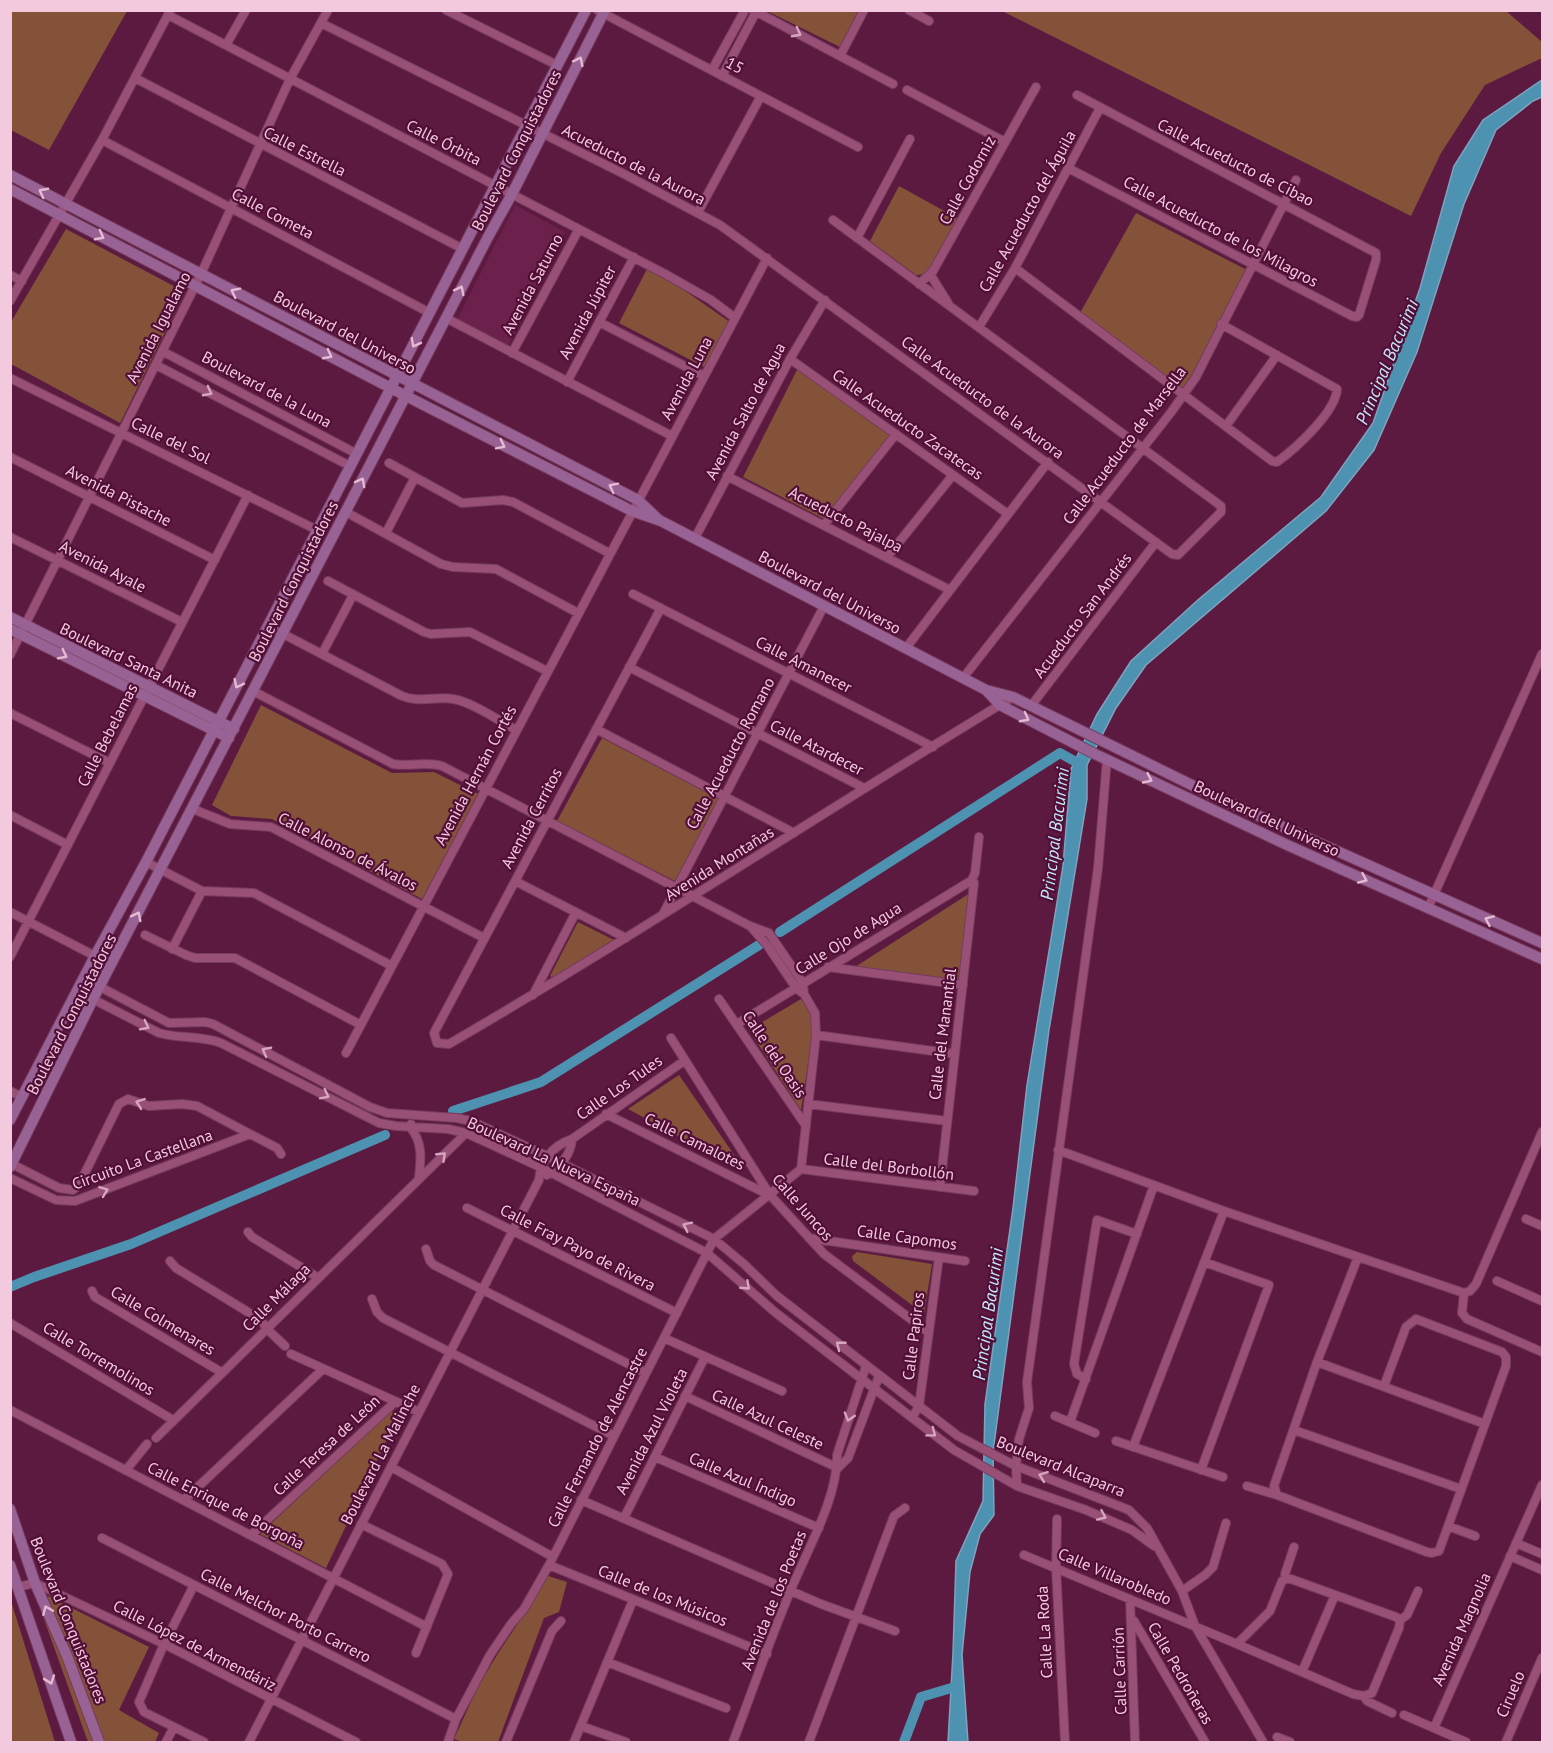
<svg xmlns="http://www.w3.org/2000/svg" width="1553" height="1753" viewBox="0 0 1553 1753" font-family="'PT Sans',sans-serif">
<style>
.built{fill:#6c214d}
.green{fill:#835238}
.water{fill:#4d92b0;stroke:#7fa2be;stroke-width:1.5}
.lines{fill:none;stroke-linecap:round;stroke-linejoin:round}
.canal{stroke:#4d92b0;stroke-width:10}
.street-casing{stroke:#753c5e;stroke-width:10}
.secondary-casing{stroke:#753c5e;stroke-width:12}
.street{stroke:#985077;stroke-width:8}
.secondary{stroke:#986394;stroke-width:10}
.oneway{stroke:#d8a5be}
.oneway2{stroke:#e5bad2}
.labels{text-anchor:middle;stroke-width:4.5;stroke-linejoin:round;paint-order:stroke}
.street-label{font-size:16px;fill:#f3c9dd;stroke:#510e37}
.water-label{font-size:18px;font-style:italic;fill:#c5e9fb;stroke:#510e37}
</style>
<rect width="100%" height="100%" fill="#5d1a41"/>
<!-- built -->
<path class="built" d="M 515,205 L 565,232 L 508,346 L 457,320 Z"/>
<!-- green -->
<path class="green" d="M 10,11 L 127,11 L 49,150 L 11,130 Z
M 767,11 L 858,10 L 858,11 L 840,47 Z
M 1002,11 L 1506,11 L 1542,42 L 1542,58 L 1485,85 L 1441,153 L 1411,216 Z
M 899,186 L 957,218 L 931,274 L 916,275 L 870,241 Z
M 1136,213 L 1249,271 L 1188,394 L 1080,313 Z
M 66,229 L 185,292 L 120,423 L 11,364 L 11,322 Z
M 647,269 L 684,290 L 734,325 L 710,370 L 619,323 Z
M 799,366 L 892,437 L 828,521 L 743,477 Z
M 261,705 L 392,773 L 434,772 L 478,794 L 422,899 L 272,819 L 231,816 L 212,805 Z
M 602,738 L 719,799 L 677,882 L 557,821 Z
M 970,893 L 961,982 L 855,967 Z
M 578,922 L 614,940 L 553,978 L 550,976 Z
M 801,999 L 815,1019 L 801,1110 L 749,1030 Z
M 679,1075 L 739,1162 L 737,1168 L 628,1109 Z
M 857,1252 L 932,1264 L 924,1314 L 853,1261 L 852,1256 Z
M 391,1411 L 399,1414 L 326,1568 L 260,1534 Z
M 548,1576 L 567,1582 L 559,1612 L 544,1618 L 498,1742 L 463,1742 L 454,1739 C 464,1718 473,1695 485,1675 C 505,1641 528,1610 548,1576 Z
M 48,1596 L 149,1647 L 119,1710 L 159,1733 L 155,1742 L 88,1742 L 40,1608 Z
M 11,1601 L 55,1742 L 11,1742 Z"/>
<!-- water -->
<path class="water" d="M 1542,80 L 1542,97 L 1533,101 L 1496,130 L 1464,204 L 1417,352 L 1374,450 L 1326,511 L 1146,665 L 1116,708 L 1087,765 L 1087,799 L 1049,1030 L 993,1452 L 994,1515 L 980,1534 L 970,1572 L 962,1655 L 968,1742 L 948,1742 L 953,1653 L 956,1561 L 983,1501 L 985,1404 L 1013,1208 L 1027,1085 L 1063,866 L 1071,769 L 1097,714 L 1131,661 L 1199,599 L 1321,497 L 1373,423 L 1420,288 L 1454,166 L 1483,120 Z"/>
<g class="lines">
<!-- canal -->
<path class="canal" d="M 780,932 L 1060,753 L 1078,763
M 453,1111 L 541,1082 L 759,945
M 10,1287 L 34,1277 L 131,1244 L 385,1135
M 904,1742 L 921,1697 L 958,1686"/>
<!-- street casing -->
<g class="street-casing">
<path id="street" d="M 446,10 L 557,65
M 597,10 L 858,147
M 753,10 L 893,84
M 909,10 L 929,21
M 168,15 L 667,275 L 711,300 L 735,318
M 321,23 L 626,175 L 720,225 L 1172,554 L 1178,555 L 1221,512 L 1221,506 L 833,220
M 226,45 L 246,10
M 840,56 L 864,10
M 712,70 L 745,10
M 722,76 L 756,12
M 135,78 L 463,249
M 907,90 L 1005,142
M 102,140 L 430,313
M 1068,168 L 1352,316 L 1357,317 L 1359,315 L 1376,260 L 1376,253 L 1077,95
M 698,212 L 761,96
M 857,238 L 910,139
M 1015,268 L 1272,461 L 1277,462 C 1295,449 1336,412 1337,389 L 1221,324
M 930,274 L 948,303
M 10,275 L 22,281
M 919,284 L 933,271 L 1036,87
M 10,301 L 102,140 L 170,11
M 446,318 L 672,436
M 599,322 L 704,376
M 979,327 L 1015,268 L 1100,108
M 162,351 L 357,454
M 512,353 L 579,229
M 790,359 L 1008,514
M 156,365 L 350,466
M 10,378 L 317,530
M 567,382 L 634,257
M 1226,426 L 1277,355
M 10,457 L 215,560
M 389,463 L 462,503 L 503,500 L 513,502 L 609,553
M 727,476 L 950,590
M 346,512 L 441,564 L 453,567 L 496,569 L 578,613
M 824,525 L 896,434
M 386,533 L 415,477
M 10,537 L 182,622
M 695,538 L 790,359 L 825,300
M 887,557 L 953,475
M 328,581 L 424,632 L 431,634 L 470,632 L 547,671
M 633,594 L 933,747
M 661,608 L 434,1033 L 437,1043 L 449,1044 C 640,933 824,811 1013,697
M 268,626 L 402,696 C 419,703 436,696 453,699 C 470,701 500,721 516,730
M 906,648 L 1048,462
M 322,654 L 353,595
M 10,655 L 201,274 L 290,79 L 328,10
M 629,667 L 864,788
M 963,678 L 1172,411 L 1196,377 L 1296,180
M 253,691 L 393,764 C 409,767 425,761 442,766 L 750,926 L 769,933 L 803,983 L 804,994
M 1031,706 L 1156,542
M 10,713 L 110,763
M 596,729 L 794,833
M 193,809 L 230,824 L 271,827 L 484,938
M 10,815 L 68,845
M 146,862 L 202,891 L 254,893 L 392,966
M 515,881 L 626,938
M 971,882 L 975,873 L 979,837
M 1428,908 L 1542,654
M 10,912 L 95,956
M 663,914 L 824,606
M 750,926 L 767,945 L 796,988 L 804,994 L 815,1013 L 816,1035 L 801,1169
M 145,935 L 186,955 L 195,958 L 235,958 L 361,1025
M 172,949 L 202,891
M 10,957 L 248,495
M 828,967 L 963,985
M 83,978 L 169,1023 L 205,1022 L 213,1024 L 370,1107 L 387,1113 L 457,1118 L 471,1121 L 547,1156 L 714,1239 L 744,1264 L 777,1296 L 958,1436 L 1016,1466 L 1129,1510 L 1147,1528 L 1182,1591 L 1195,1626 L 1263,1742
M 77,991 L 159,1033 C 180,1039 199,1035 221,1043 L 379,1123 L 396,1126 L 448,1129 L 466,1133 L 540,1167 L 707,1253 L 776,1313 L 954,1450 L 1017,1486 L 1086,1510 L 1132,1530 L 1154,1546
M 533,995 L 576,912
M 719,999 L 806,1126
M 737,1024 L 969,882 L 974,883 L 940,1187
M 816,1035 L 955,1054
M 671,1038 L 770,1195 L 824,1254 L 928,1332
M 346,1053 L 767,258
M 10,1091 L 22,1097
M 808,1104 L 947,1121
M 606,1114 L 769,1195
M 411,1124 L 410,1127 C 423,1142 421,1159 419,1177
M 250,1134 L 277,1148 L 281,1154
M 1058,1150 L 1224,1211 L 1464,1293 L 1470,1291 L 1476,1284 L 1542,1132
M 10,1163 L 59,1188 L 73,1190 L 79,1185 L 119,1104 L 128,1099 L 149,1106 L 182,1104 L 197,1106 L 250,1134 L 75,1201 L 56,1200 L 10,1178
M 801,1169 L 974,1191
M 547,1175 C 561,1166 571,1155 572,1139
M 467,1208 L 677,1313
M 1526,1219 L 1542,1226
M 248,1232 L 252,1237 L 317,1277
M 809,1238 L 965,1261
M 426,1249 L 430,1261 L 434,1265 L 646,1373
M 170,1261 L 176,1268 L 261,1320 L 267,1329 L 285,1346
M 1497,1281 L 1542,1301
M 92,1291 L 95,1297 L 221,1372
M 1464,1293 L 1462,1313 L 1467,1319 L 1542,1352
M 372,1299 L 377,1312 L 383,1318 L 614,1436
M 10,1323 L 173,1420
M 664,1338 L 782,1391
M 291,1354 L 419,1412
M 1317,1362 L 1485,1424
M 1086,1379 L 1077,1374 L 1074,1364 L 1097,1220 L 1137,1234
M 685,1396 L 838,1468
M 10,1410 L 427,1627
M 1055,1416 L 1095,1433
M 912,1418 L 919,1406 L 939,1257
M 1070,1422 L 1154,1185
M 1294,1430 L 1461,1489
M 156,1438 L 466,1133
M 1116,1441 L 1223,1477
M 1133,1447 L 1224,1211
M 655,1457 L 819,1528
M 391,1467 L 553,1557
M 838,1468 L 848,1458 L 879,1376
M 126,1470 L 147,1444
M 1201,1470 L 1269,1285 L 1204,1262
M 1017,1486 L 1016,1466 L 1019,1439 L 1029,1408 L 1027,1382 L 1098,868 L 1107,759
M 1247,1486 L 1277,1495 L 1427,1552 L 1432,1553 L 1439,1551 L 1506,1366 L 1506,1357 L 1502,1352 L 1416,1319 L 1406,1327 L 1384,1386
M 1277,1495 L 1274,1486 L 1276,1480 L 1317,1362 L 1358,1257
M 184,1500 L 323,1369
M 581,1500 L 821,1604 L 895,1631
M 624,1518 L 705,1357
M 1057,1519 L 1056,1567 L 1065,1742
M 361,1524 L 442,1564 L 448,1574 L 416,1653
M 1448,1526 L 1475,1536
M 251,1535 L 395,1402
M 102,1538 L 456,1719
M 1516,1543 L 1542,1554
M 1024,1555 L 1237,1644 L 1353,1694 L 1364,1696 L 1372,1693 L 1399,1628 L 1400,1620 L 1407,1615 L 1418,1591
M 1510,1556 L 1542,1570
M 549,1565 L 767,1654
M 1286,1579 L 1291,1579 L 1396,1617 L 1400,1620
M 194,1585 L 164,1644 L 139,1702 L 144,1712 L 204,1742
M 18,1587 L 35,1583 L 164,1644 L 356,1742
M 1182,1591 L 1205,1575 L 1213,1567 L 1226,1523
M 1130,1599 L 1135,1742
M 1134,1621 L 1205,1742
M 1237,1644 L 1270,1611 L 1282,1581 L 1286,1579 L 1285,1574 L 1294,1547
M 607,1662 L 726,1708
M 1302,1672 L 1335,1595
M 1364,1696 L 1367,1701 L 1392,1713
M 1404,1715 L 1466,1742
M 581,1726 L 626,1742
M 1434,1728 L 1542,1485
M 1277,1737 L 1290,1742
M 166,1742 L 174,1727
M 249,1742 L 539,1180 C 541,1159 553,1146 572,1139 L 684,1061
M 448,1742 L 456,1719 L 490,1655 L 511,1624 L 524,1609 L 549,1565 L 714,1239 L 801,1169
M 506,1742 L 552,1631 L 561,1621
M 574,1742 L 633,1600
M 733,1742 C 752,1692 769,1642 790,1592 C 806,1552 838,1498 837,1455 L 866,1366
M 809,1742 L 894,1516 L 905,1508
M 1506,1742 L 1542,1658"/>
</g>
<!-- secondary casing -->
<g class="secondary-casing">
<path id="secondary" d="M 10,175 L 638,500 L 658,519
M 10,189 L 406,396 L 632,511 L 661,521 L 986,690 L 1013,697 L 1212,795 L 1542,943
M 10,617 L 234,729
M 10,629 L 229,738
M 986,690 L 1000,705 L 1095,754 L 1285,844 L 1542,959
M 10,1120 L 95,956 L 146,862 L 586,10
M 10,1167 L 93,999 L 488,237 L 512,194 L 605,10
M 10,1509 L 35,1583 L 67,1656 L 99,1742
M 10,1565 L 71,1742"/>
</g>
<!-- street -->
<use href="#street" class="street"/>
<!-- secondary -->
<use href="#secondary" class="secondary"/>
</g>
<!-- one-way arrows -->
<defs><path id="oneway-chevron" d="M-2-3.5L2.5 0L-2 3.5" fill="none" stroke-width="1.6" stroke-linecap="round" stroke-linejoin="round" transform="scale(1.5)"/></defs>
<g class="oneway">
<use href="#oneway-chevron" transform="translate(797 33) rotate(28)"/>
<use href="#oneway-chevron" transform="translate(208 392) rotate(28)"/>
<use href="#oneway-chevron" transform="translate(145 1026) rotate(27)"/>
<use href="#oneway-chevron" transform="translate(266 1051) rotate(-152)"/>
<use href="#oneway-chevron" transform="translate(325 1095) rotate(27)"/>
<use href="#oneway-chevron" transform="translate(140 1103) rotate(-160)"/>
<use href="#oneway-chevron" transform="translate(442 1156) rotate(-44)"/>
<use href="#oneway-chevron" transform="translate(104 1191) rotate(-20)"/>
<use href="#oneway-chevron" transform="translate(687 1226) rotate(-154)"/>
<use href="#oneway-chevron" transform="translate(746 1286) rotate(43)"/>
<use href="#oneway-chevron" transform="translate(840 1345) rotate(-142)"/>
<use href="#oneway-chevron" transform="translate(849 1417) rotate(107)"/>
<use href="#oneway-chevron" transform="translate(932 1433) rotate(37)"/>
<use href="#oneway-chevron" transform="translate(1043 1476) rotate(-159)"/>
<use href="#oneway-chevron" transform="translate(1102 1516) rotate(24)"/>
</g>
<g class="oneway2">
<use href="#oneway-chevron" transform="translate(579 61) rotate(-63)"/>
<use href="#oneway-chevron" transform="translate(43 192) rotate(-152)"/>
<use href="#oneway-chevron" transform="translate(100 236) rotate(28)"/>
<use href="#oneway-chevron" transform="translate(460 290) rotate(-63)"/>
<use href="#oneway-chevron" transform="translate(235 292) rotate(-153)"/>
<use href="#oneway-chevron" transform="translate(415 343) rotate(118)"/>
<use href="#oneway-chevron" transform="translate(328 355) rotate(28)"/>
<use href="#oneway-chevron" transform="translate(501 445) rotate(27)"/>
<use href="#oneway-chevron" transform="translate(361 482) rotate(-62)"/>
<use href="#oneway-chevron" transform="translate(613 487) rotate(-153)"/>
<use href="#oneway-chevron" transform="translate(63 655) rotate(27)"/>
<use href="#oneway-chevron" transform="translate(238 684) rotate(117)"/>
<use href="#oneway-chevron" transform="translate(1025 718) rotate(28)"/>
<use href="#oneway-chevron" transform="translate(1148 779) rotate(25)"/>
<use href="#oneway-chevron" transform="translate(1363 879) rotate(24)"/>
<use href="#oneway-chevron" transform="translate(137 916) rotate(-63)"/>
<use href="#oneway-chevron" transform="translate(1489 920) rotate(-156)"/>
<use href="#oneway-chevron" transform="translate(47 1610) rotate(-113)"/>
<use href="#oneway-chevron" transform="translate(50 1680) rotate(71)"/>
</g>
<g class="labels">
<!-- street labels -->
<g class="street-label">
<text transform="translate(735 65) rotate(28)" y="6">15</text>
<text transform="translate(444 142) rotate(27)" y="6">Calle Órbita</text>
<text transform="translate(516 150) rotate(-63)" y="6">Boulevard Conquistadores</text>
<text transform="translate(305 151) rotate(27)" y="6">Calle Estrella</text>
<text transform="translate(1236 162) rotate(27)" y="6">Calle Acueducto de Cibao</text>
<text transform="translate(634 164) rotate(27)" y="6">Acueducto de la Aurora</text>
<text transform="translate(967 180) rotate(-61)" y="6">Calle Codorniz</text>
<text transform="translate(1027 211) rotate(-61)" y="6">Calle Acueducto del Águila</text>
<text transform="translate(273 213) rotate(28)" y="6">Calle Cometa</text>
<text transform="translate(1221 231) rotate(28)" y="6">Calle Acueducto de los Milagros</text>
<text transform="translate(532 284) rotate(-62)" y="6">Avenida Saturno</text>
<text transform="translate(587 312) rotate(-62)" y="6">Avenida Júpiter</text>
<text transform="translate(158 327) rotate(-63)" y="6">Avenida Igualamo</text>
<text transform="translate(345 332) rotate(28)" y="6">Boulevard del Universo</text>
<text transform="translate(686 378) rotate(-62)" y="6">Avenida Luna</text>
<text transform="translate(267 389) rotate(28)" y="6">Boulevard de la Luna</text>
<text transform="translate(983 397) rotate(36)" y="6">Calle Acueducto de la Aurora</text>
<text transform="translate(745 411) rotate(-62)" y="6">Avenida Salto de Agua</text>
<text transform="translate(908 424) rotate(35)" y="6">Calle Acueducto Zacatecas</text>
<text transform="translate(171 440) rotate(26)" y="6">Calle del Sol</text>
<text transform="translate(1124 445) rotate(-53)" y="6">Calle Acueducto de Marsella</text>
<text transform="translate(119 495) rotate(27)" y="6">Avenida Pistache</text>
<text transform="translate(846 519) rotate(27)" y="6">Acueducto Pajalpa</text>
<text transform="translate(103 566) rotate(27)" y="6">Avenida Ayale</text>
<text transform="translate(293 581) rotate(-63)" y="6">Boulevard Conquistadores</text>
<text transform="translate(830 592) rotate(28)" y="6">Boulevard del Universo</text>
<text transform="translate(1082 615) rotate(-53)" y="6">Acueducto San Andrés</text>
<text transform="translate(129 660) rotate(26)" y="6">Boulevard Santa Anita</text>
<text transform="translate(804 664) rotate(27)" y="6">Calle Amanecer</text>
<text transform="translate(107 735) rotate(-63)" y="6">Calle Bebelamas</text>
<text transform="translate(817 747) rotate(27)" y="6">Calle Atardecer</text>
<text transform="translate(730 753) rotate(-62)" y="6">Calle Acueducto Romano</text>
<text transform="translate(475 775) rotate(-62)" y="6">Avenida Hernán Cortés</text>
<text transform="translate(531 818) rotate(-62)" y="6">Avenida Cerritos</text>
<text transform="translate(1267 818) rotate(25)" y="6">Boulevard del Universo</text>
<text transform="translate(348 851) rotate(27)" y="6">Calle Alonso de Ávalos</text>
<text transform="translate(719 863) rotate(-32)" y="6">Avenida Montañas</text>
<text transform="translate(848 938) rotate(-32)" y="6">Calle Ojo de Agua</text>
<text transform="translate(71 1014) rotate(-63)" y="6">Boulevard Conquistadores</text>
<text transform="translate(942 1034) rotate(-83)" y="6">Calle del Manantial</text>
<text transform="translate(775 1054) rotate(56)" y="6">Calle del Oasis</text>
<text transform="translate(619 1087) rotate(-35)" y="6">Calle Los Tules</text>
<text transform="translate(695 1141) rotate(26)" y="6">Calle Camalotes</text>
<text transform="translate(142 1159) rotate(-20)" y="6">Circuito La Castellana</text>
<text transform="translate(554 1161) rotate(25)" y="6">Boulevard La Nueva España</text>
<text transform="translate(889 1166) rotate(7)" y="6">Calle del Borbollón</text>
<text transform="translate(803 1207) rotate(49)" y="6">Calle Juncos</text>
<text transform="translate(907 1237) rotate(8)" y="6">Calle Capomos</text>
<text transform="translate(578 1247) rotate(27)" y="6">Calle Fray Payo de Rivera</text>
<text transform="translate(276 1297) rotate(-45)" y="6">Calle Málaga</text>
<text transform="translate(163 1320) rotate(31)" y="6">Calle Colmenares</text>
<text transform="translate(913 1336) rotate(-83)" y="6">Calle Papiros</text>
<text transform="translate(99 1358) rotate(31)" y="6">Calle Torremolinos</text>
<text transform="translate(768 1419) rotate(25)" y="6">Calle Azul Celeste</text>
<text transform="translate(651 1431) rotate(-63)" y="6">Avenida Azul Violeta</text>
<text transform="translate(597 1437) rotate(-63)" y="6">Calle Fernando de Alencastre</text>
<text transform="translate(326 1445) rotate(-43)" y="6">Calle Teresa de León</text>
<text transform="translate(380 1454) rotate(-63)" y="6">Boulevard La Malinche</text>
<text transform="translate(1061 1466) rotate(22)" y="6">Boulevard Alcaparra</text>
<text transform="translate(743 1479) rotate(23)" y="6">Calle Azul Índigo</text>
<text transform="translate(226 1505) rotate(27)" y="6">Calle Enrique de Borgoña</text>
<text transform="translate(1115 1576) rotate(23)" y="6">Calle Villarobledo</text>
<text transform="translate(663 1595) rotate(22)" y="6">Calle de los Músicos</text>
<text transform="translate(773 1600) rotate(-68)" y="6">Avenida de los Poetas</text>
<text transform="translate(286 1615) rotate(27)" y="6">Calle Melchor Porto Carrero</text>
<text transform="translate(69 1620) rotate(68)" y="6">Boulevard Conquistadores</text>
<text transform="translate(1461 1629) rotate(-66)" y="6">Avenida Magnolia</text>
<text transform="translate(1044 1632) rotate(-93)" y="6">Calle La Roda</text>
<text transform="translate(195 1645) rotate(27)" y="6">Calle López de Armendáriz</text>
<text transform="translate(1119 1671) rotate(-92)" y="6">Calle Carrión</text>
<text transform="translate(1181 1673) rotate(60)" y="6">Calle Pedroñeras</text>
<text transform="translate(1510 1694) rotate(-67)" y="6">Ciruelo</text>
</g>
<!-- water labels -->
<g class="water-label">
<text transform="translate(1387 362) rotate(-67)" y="6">Principal Bacurimi</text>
<text transform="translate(1055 834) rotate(-83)" y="6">Principal Bacurimi</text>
<text transform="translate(988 1314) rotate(-82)" y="6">Principal Bacurimi</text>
</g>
</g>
<!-- border -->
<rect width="1553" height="1753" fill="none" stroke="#f3c9dd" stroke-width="24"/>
</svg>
